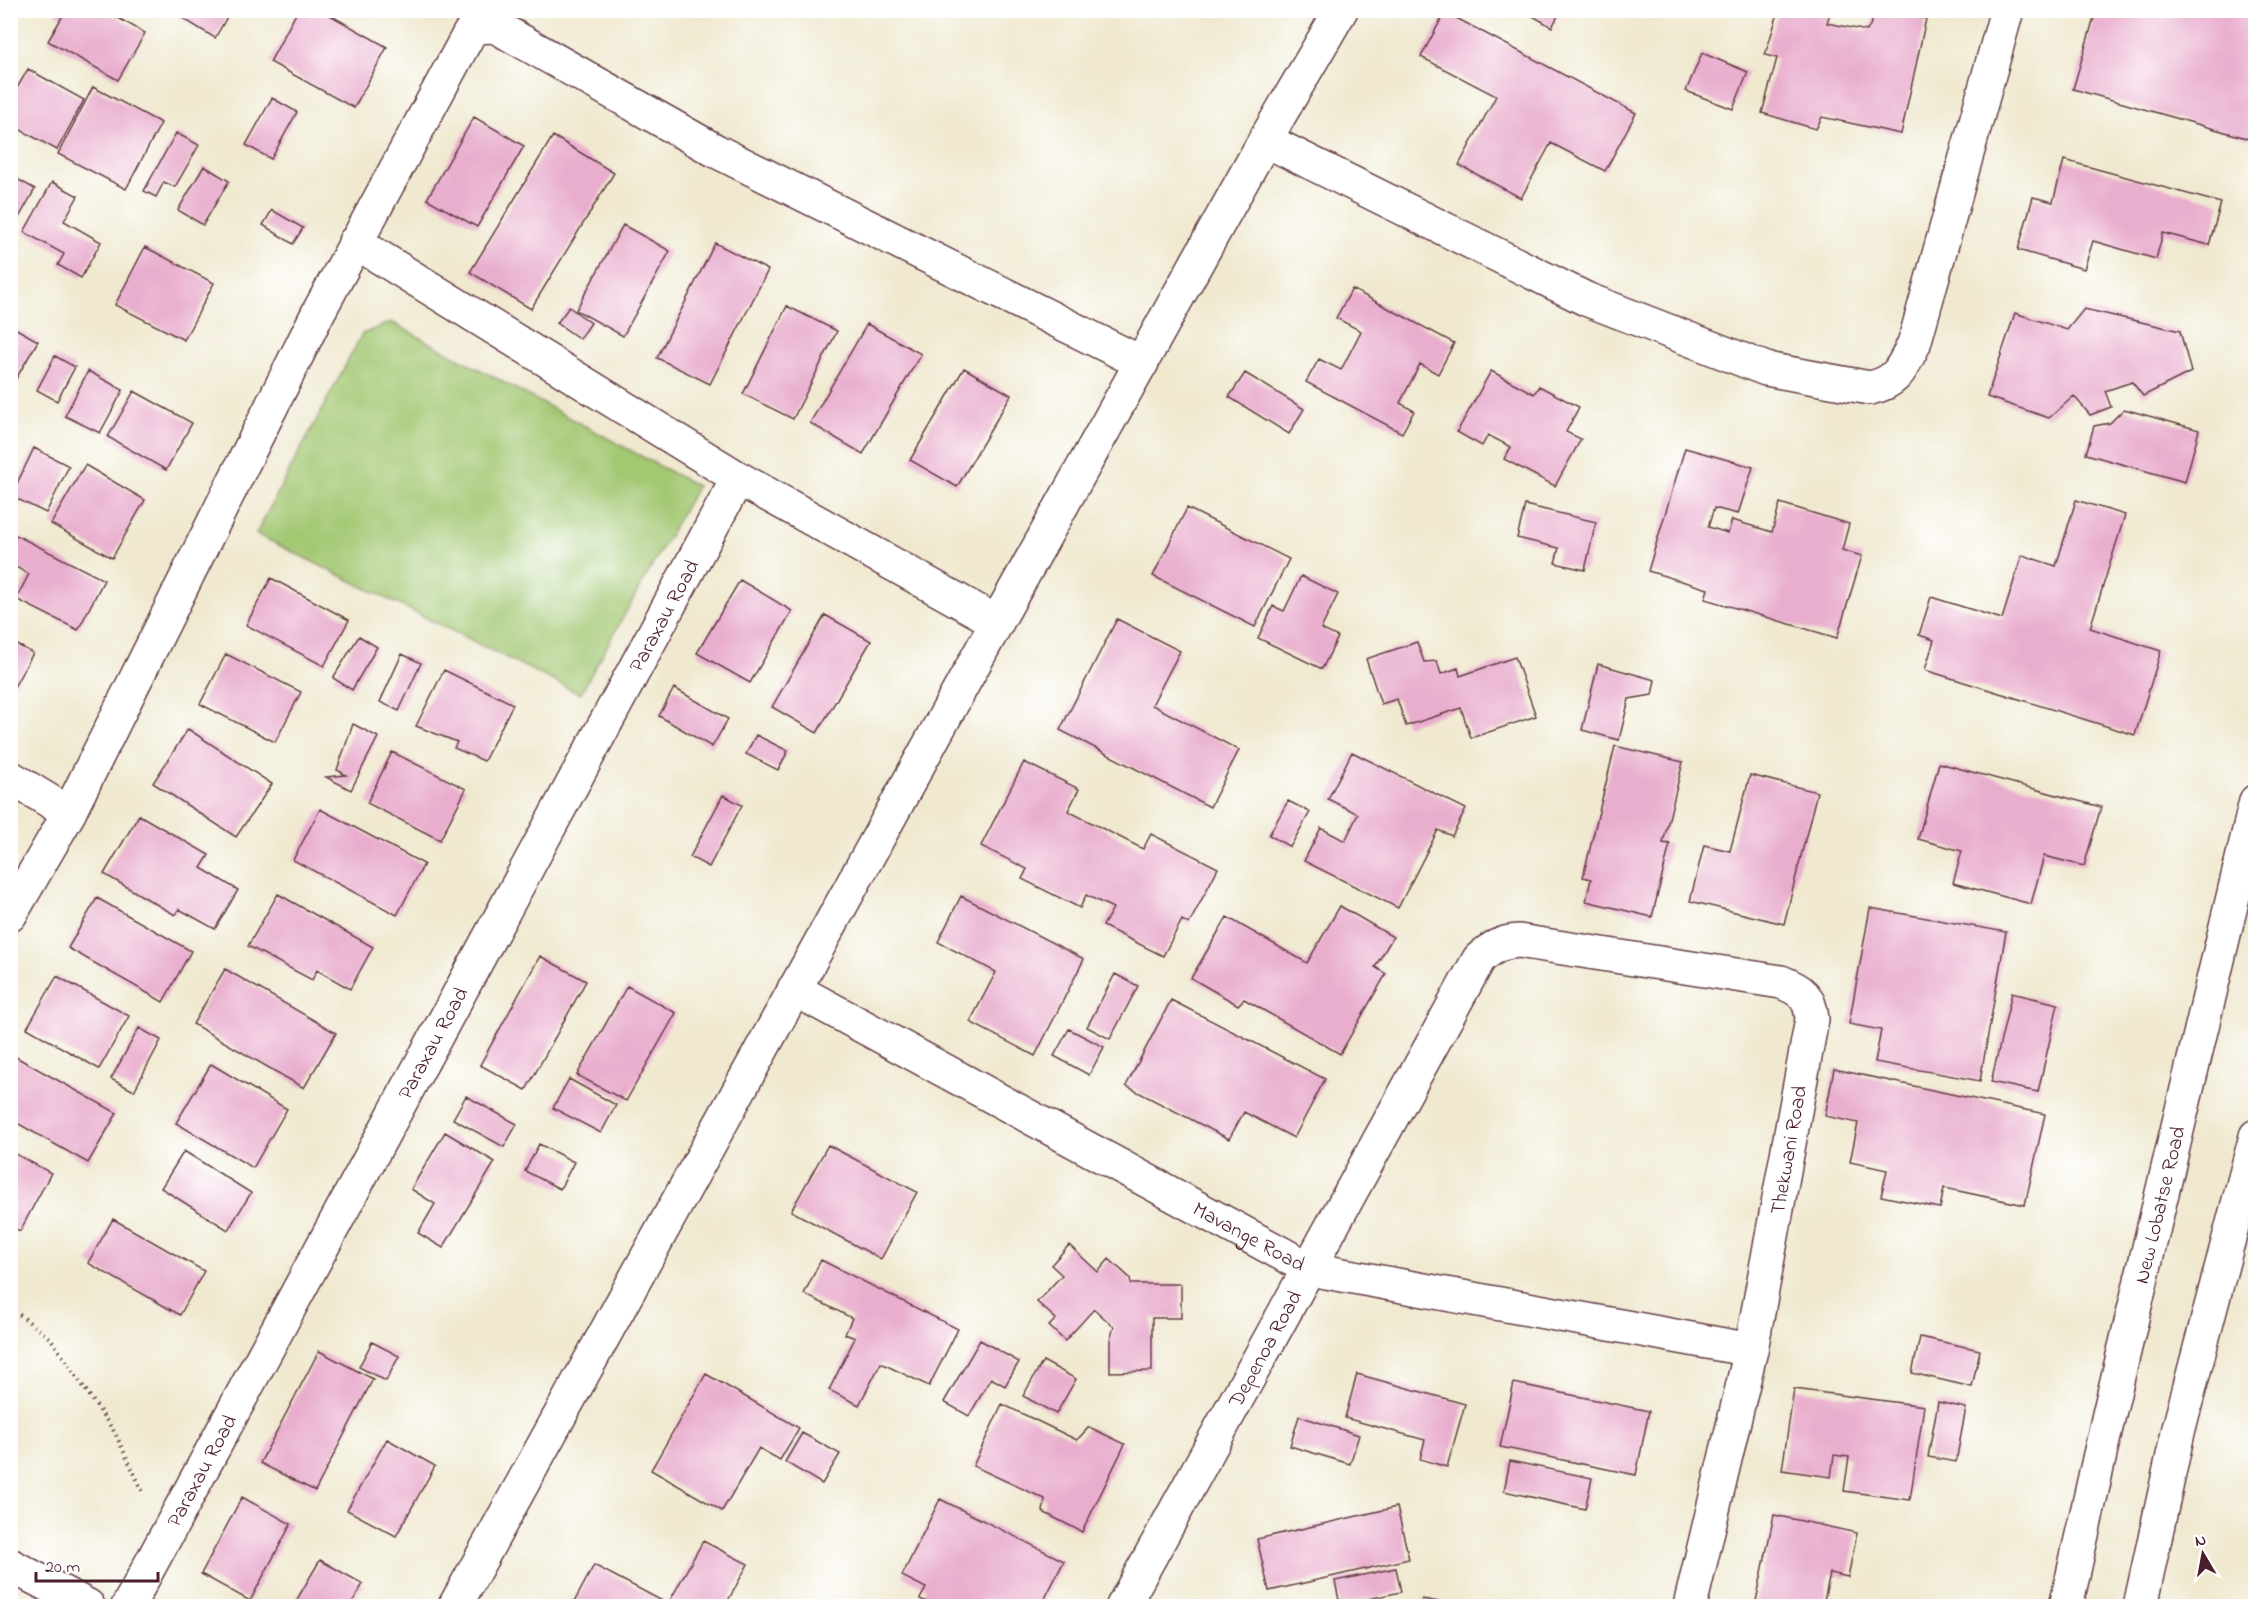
<svg xmlns="http://www.w3.org/2000/svg" width="2266" height="1617" viewBox="0 0 2266 1617" font-family="'Indie Flower',sans-serif">
<style>
.green{fill:#a3c872;stroke:#76744e;stroke-width:1.5}
.building{fill:#e9aece}
.lines{fill:none;stroke-linecap:round;stroke-linejoin:round}
.minor-casing{stroke:#633d44;stroke-width:36}
.primary-casing{stroke:#633d44;stroke-width:36}
.path{stroke:#633d44;stroke-width:4;stroke-dasharray:1.5 4.5;stroke-linecap:butt}
.minor{stroke:#fff;stroke-width:33}
.primary{stroke:#fff;stroke-width:33}
.labels{text-anchor:middle;stroke-width:4.5;stroke-linejoin:round;paint-order:stroke}
.street-label{font-size:21px;fill:#4a1f2b;stroke:#fff}
</style>
<rect width="100%" height="100%" fill="#fff"/>
<filter id="ink" filterUnits="userSpaceOnUse"><feTurbulence type="fractalNoise" baseFrequency=".0167" numOctaves="2"/><feDisplacementMap in="SourceGraphic" scale="12" xChannelSelector="R" yChannelSelector="G"/><feConvolveMatrix kernelMatrix="1 2 1 2 8 2 1 2 1" color-interpolation-filters="sRGB"/></filter>
<filter id="wash" filterUnits="userSpaceOnUse"><feTurbulence type="fractalNoise" baseFrequency=".008" numOctaves="4" result="noise"/><feDisplacementMap in="SourceGraphic" scale="24" xChannelSelector="R" yChannelSelector="G"/><feGaussianBlur stdDeviation="1.35" result="paint"/><feColorMatrix in="noise" values="0 0 0 0 0 0 0 0 0 0 0 0 0 0 0 0 0 1.4 0 .05"/><feComposite in="paint" operator="in"/></filter>
<g filter="url(#wash)">
<rect width="100%" height="100%" fill="#f0e9d0"/>
<!-- green -->
<path class="green" d="M 391,322 L 697,486 L 580,694 L 256,534 L 362,334 Z"/>
<g id="blocks">
<!-- building -->
<path class="building" d="M 57,10 L 104,10 L 145,33 L 118,80 L 48,41 L 62,17 L 55,13 Z
M 182,10 L 231,10 L 215,38 L 179,16 Z
M 298,10 L 321,10 L 387,47 L 354,108 L 270,62 Z
M 1522,10 L 1561,10 L 1552,27 Z
M 1779,10 L 1823,10 L 1830,13 L 1827,23 L 1867,31 L 1878,10 L 1887,10 L 1926,19 L 1901,134 L 1822,117 L 1816,129 L 1762,113 L 1777,58 L 1765,55 Z
M 2101,10 L 2256,10 L 2256,120 L 2250,139 L 2073,89 L 2095,14 Z
M 1445,12 L 1636,113 L 1605,171 L 1551,143 L 1521,198 L 1459,165 L 1496,96 L 1421,57 Z
M 1702,53 L 1748,72 L 1733,109 L 1686,91 Z
M 28,69 L 84,100 L 57,150 L 10,124 L 10,100 Z
M 93,87 L 161,123 L 126,189 L 58,154 Z
M 272,98 L 297,112 L 271,159 L 246,145 Z
M 474,117 L 524,146 L 477,227 L 427,199 Z
M 176,133 L 199,145 L 175,187 L 164,182 L 156,197 L 144,191 Z
M 553,136 L 614,173 L 531,309 L 470,272 Z
M 2064,160 L 2221,203 L 2209,245 L 2163,233 L 2156,259 L 2093,241 L 2084,269 L 2018,250 L 2033,197 L 2053,202 Z
M 204,166 L 229,181 L 203,225 L 178,210 Z
M 10,175 L 35,189 L 12,230 L 10,229 Z
M 52,182 L 78,196 L 64,221 L 101,242 L 81,278 L 58,265 L 64,254 L 24,232 Z
M 272,210 L 303,228 L 293,244 L 263,225 Z
M 623,225 L 670,251 L 623,336 L 576,310 Z
M 715,243 L 768,270 L 710,384 L 657,358 Z
M 145,247 L 214,283 L 184,340 L 115,305 Z
M 1352,289 L 1454,343 L 1438,374 L 1420,364 L 1400,403 L 1414,411 L 1402,433 L 1306,382 L 1319,359 L 1341,370 L 1361,331 L 1336,318 Z
M 787,306 L 837,331 L 793,419 L 743,394 Z
M 569,307 L 591,323 L 580,339 L 557,323 Z
M 2084,309 L 2180,331 L 2191,372 L 2143,396 L 2132,382 L 2105,391 L 2111,407 L 2090,415 L 2074,396 L 2049,418 L 1987,397 L 2015,313 L 2067,330 Z
M 867,324 L 921,354 L 863,454 L 810,423 Z
M 13,327 L 38,341 L 10,389 L 10,331 Z
M 55,356 L 75,367 L 57,401 L 37,390 Z
M 964,368 L 1011,395 L 957,487 L 910,460 Z
M 88,371 L 123,390 L 100,433 L 65,416 Z
M 1491,371 L 1534,394 L 1539,386 L 1579,407 L 1566,432 L 1581,439 L 1555,486 L 1504,459 L 1511,447 L 1488,435 L 1482,446 L 1457,432 Z
M 1245,373 L 1304,409 L 1289,434 L 1229,397 Z
M 134,391 L 192,423 L 166,470 L 108,437 Z
M 2124,409 L 2199,430 L 2185,482 L 2086,454 L 2094,426 L 2110,423 Z
M 34,448 L 69,466 L 46,513 L 11,496 Z
M 1685,448 L 1753,467 L 1738,514 L 1714,508 L 1708,527 L 1728,533 L 1732,520 L 1772,532 L 1780,503 L 1849,524 L 1842,550 L 1862,556 L 1837,638 L 1705,599 L 1708,589 L 1648,571 Z
M 85,465 L 145,500 L 112,558 L 51,524 Z
M 2076,500 L 2125,515 L 2090,628 L 2161,651 L 2135,735 L 1925,670 L 1934,640 L 1919,635 L 1931,597 L 2002,619 L 2022,555 L 2056,566 Z
M 1525,505 L 1596,522 L 1585,570 L 1555,563 L 1559,548 L 1517,538 Z
M 1187,508 L 1289,559 L 1255,627 L 1153,576 Z
M 10,532 L 104,580 L 78,630 L 16,599 L 29,574 L 14,566 L 10,574 Z
M 1301,576 L 1338,594 L 1321,629 L 1338,637 L 1322,669 L 1258,638 L 1273,606 L 1284,611 Z
M 271,578 L 349,620 L 324,666 L 246,625 Z
M 740,580 L 792,611 L 750,683 L 697,653 Z
M 825,615 L 871,641 L 817,733 L 772,707 Z
M 1117,619 L 1180,651 L 1152,705 L 1239,750 L 1210,807 L 1060,730 Z
M 359,636 L 377,647 L 352,690 L 333,678 Z
M 10,641 L 33,653 L 10,694 Z
M 1417,642 L 1424,662 L 1437,661 L 1441,674 L 1458,668 L 1460,676 L 1515,657 L 1536,716 L 1471,738 L 1461,708 L 1406,726 L 1397,699 L 1381,704 L 1366,659 Z
M 226,654 L 301,692 L 275,742 L 200,704 Z
M 402,654 L 421,663 L 399,711 L 380,702 Z
M 1598,664 L 1655,680 L 1652,695 L 1629,699 L 1619,740 L 1582,730 Z
M 444,670 L 513,704 L 484,761 L 454,748 L 457,742 L 416,726 Z
M 674,688 L 728,719 L 712,747 L 659,716 Z
M 353,724 L 378,737 L 351,790 L 326,777 L 346,775 L 337,770 Z
M 188,729 L 272,784 L 236,837 L 153,783 Z
M 756,735 L 788,751 L 778,770 L 746,754 Z
M 1615,746 L 1683,762 L 1663,843 L 1670,844 L 1652,917 L 1586,901 L 1591,879 L 1583,877 Z
M 392,752 L 466,789 L 440,840 L 367,803 Z
M 1352,752 L 1466,809 L 1452,836 L 1438,830 L 1398,908 L 1304,861 L 1321,828 L 1345,841 L 1358,814 L 1328,799 Z
M 1024,762 L 1079,789 L 1068,811 L 1143,849 L 1151,834 L 1218,868 L 1189,924 L 1182,920 L 1163,956 L 1103,926 L 1113,908 L 1086,895 L 1080,908 L 1022,879 L 1027,869 L 981,846 Z
M 1939,763 L 2101,807 L 2084,866 L 2044,856 L 2031,904 L 1953,883 L 1962,851 L 1918,839 Z
M 1750,775 L 1817,792 L 1784,924 L 1690,901 L 1704,845 L 1730,851 Z
M 723,795 L 742,805 L 709,867 L 690,857 Z
M 1288,801 L 1310,812 L 1290,847 L 1269,835 Z
M 320,809 L 424,864 L 397,915 L 293,860 Z
M 139,815 L 209,855 L 201,868 L 238,890 L 215,929 L 179,909 L 175,915 L 104,874 Z
M 278,894 L 373,947 L 350,989 L 317,970 L 312,980 L 248,946 Z
M 961,896 L 1084,959 L 1035,1056 L 970,1022 L 996,972 L 938,942 Z
M 97,898 L 191,951 L 163,1002 L 68,948 Z
M 1340,906 L 1393,937 L 1375,967 L 1386,974 L 1340,1054 L 1244,999 L 1238,1005 L 1191,978 L 1227,917 L 1307,963 Z
M 1870,908 L 2006,932 L 1980,1081 L 1875,1062 L 1881,1030 L 1849,1024 Z
M 540,956 L 586,981 L 526,1090 L 480,1065 Z
M 225,969 L 336,1033 L 304,1088 L 193,1024 Z
M 1115,974 L 1138,986 L 1110,1039 L 1087,1027 Z
M 57,976 L 129,1016 L 99,1069 L 27,1028 Z
M 627,986 L 676,1013 L 626,1101 L 577,1075 Z
M 2012,993 L 2058,1004 L 2038,1092 L 1991,1082 Z
M 1171,1000 L 1325,1079 L 1294,1138 L 1244,1112 L 1229,1139 L 1126,1086 Z
M 139,1028 L 161,1040 L 134,1091 L 111,1079 Z
M 1069,1029 L 1104,1047 L 1089,1075 L 1054,1056 Z
M 14,1056 L 117,1113 L 88,1163 L 10,1119 L 10,1063 Z
M 211,1064 L 287,1109 L 253,1168 L 176,1123 Z
M 1834,1069 L 2045,1114 L 2025,1205 L 1944,1188 L 1940,1208 L 1881,1196 L 1887,1170 L 1850,1162 L 1858,1123 L 1825,1116 Z
M 569,1079 L 616,1105 L 601,1133 L 553,1108 Z
M 466,1096 L 517,1124 L 504,1147 L 453,1119 Z
M 445,1132 L 495,1162 L 443,1248 L 418,1233 L 435,1204 L 411,1189 Z
M 539,1144 L 574,1162 L 560,1189 L 525,1171 Z
M 828,1145 L 917,1192 L 881,1259 L 791,1211 Z
M 10,1151 L 51,1173 L 20,1231 L 10,1226 Z
M 184,1151 L 251,1193 L 228,1230 L 161,1188 Z
M 113,1219 L 204,1271 L 180,1315 L 88,1263 Z
M 1069,1245 L 1098,1272 L 1109,1259 L 1130,1278 L 1131,1284 L 1181,1284 L 1181,1318 L 1152,1318 L 1152,1371 L 1110,1372 L 1110,1339 L 1114,1327 L 1094,1309 L 1065,1341 L 1049,1326 L 1056,1319 L 1037,1302 L 1062,1275 L 1051,1265 Z
M 821,1260 L 958,1329 L 929,1386 L 881,1363 L 859,1405 L 829,1390 L 855,1338 L 845,1334 L 852,1318 L 804,1294 Z
M 1920,1337 L 1980,1350 L 1972,1387 L 1912,1373 Z
M 980,1340 L 1019,1362 L 1005,1386 L 991,1378 L 969,1416 L 944,1402 Z
M 372,1342 L 399,1356 L 386,1381 L 359,1367 Z
M 319,1351 L 373,1379 L 315,1491 L 260,1463 Z
M 1043,1361 L 1076,1379 L 1056,1414 L 1023,1396 Z
M 706,1374 L 799,1428 L 780,1460 L 759,1448 L 722,1511 L 651,1470 Z
M 1357,1374 L 1465,1404 L 1447,1467 L 1420,1459 L 1425,1440 L 1345,1418 Z
M 1514,1383 L 1649,1411 L 1636,1475 L 1500,1447 Z
M 1794,1389 L 1924,1406 L 1910,1500 L 1844,1491 L 1849,1457 L 1834,1455 L 1831,1477 L 1782,1470 Z
M 1938,1402 L 1966,1408 L 1956,1462 L 1928,1457 Z
M 1002,1404 L 1077,1440 L 1089,1427 L 1125,1444 L 1082,1532 L 1043,1512 L 1045,1499 L 973,1466 Z
M 1299,1416 L 1359,1435 L 1350,1464 L 1290,1446 Z
M 802,1433 L 840,1454 L 822,1484 L 785,1462 Z
M 387,1439 L 435,1466 L 396,1536 L 347,1510 Z
M 1510,1461 L 1592,1478 L 1585,1509 L 1504,1491 Z
M 242,1497 L 291,1524 L 250,1601 L 201,1574 Z
M 940,1499 L 1064,1561 L 1041,1606 L 936,1606 L 920,1599 L 926,1588 L 902,1576 Z
M 1397,1507 L 1409,1559 L 1269,1591 L 1257,1539 Z
M 1774,1515 L 1857,1533 L 1848,1577 L 1830,1573 L 1824,1601 L 1844,1606 L 1755,1606 Z
M 703,1541 L 748,1564 L 725,1606 L 572,1606 L 594,1565 L 668,1604 Z
M 320,1560 L 363,1584 L 350,1606 L 293,1606 Z
M 1396,1568 L 1401,1592 L 1340,1605 L 1335,1581 Z
M 1422,1599 L 1456,1605 L 1456,1606 L 1421,1606 Z"/>
</g>
</g>
<g filter="url(#ink)">
<use href="#blocks" fill-opacity="0" stroke="#633d44" stroke-width="1.5"/>
<g class="lines">
<!-- minor casing -->
<g class="minor-casing">
<g id="minor">
<path d="M 1265,140 L 1586,299 L 1766,369 L 1870,388 C 1898,382 1902,368 1914,344 L 2007,10"/>
<path d="M 355,242 L 738,478 L 997,622"/>
<path d="M 10,777 L 69,813"/>
<path d="M 10,915 L 69,813 L 318,313 L 469,34 L 475,27 L 494,26 L 502,30 L 716,151 L 1142,363"/>
<path id="s1" d="M 794,989 L 1310,1269 L 1751,1350"/>
<path d="M 10,1565 L 88,1606"/>
<path id="s2" d="M 128,1606 L 738,478"/>
<path d="M 455,1606 L 997,622 L 1265,140 L 1341,10"/>
<path id="s3" d="M 1123,1606 L 1479,959 C 1492,947 1502,942 1519,941 L 1781,982 C 1802,990 1810,997 1812,1019 L 1751,1350 L 1690,1606"/>
</g>
</g>
<!-- primary casing -->
<g class="primary-casing">
<g id="primary">
<path id="s4" d="M 2066,1606 L 2110,1410 L 2256,801"/>
<path d="M 2140,1606 L 2179,1428 L 2256,1136"/>
</g>
</g>
<!-- path -->
<path class="path" d="M 10,1307 L 51,1339 L 115,1433 L 144,1494"/>
<!-- minor -->
<use href="#minor" class="minor"/>
<!-- primary -->
<use href="#primary" class="primary"/>
</g>
</g>
<g class="labels">
<!-- street labels -->
<g class="street-label">
<text dy="7" stroke="none"><textPath href="#s2" startOffset="1126">Paraxau Road</textPath></text>
<text dy="7" stroke="none"><textPath href="#s2" startOffset="640">Paraxau Road</textPath></text>
<text transform="translate(1788 1150) rotate(-80)" y="7">Thekwani Road</text>
<text dy="7" stroke="none"><textPath href="#s4" startOffset="412">New Lobatse Road</textPath></text>
<text dy="7" stroke="none"><textPath href="#s1" startOffset="518">Mavange Road</textPath></text>
<text dy="7" stroke="none"><textPath href="#s3" startOffset="294">Depenoa Road</textPath></text>
<text dy="7" stroke="none"><textPath href="#s2" startOffset="154">Paraxau Road</textPath></text>
</g>
</g>
<!-- margin -->
<rect width="2266" height="1617" fill="none" stroke="#fff" stroke-width="36"/>
<!-- north arrow -->
<g transform="translate(2203 1554) rotate(350)" stroke="#ffffff" stroke-width="4.5" paint-order="stroke">
<path d="M0-4.5L10 22L0 15L-10 22Z" fill="#4a1f2b"/>
<text y="-9" font-size="16" font-weight="bold" text-anchor="middle" fill="#4a1f2b">N</text>
</g>
<!-- scale -->
<path d="M36 1572v9h122v-9" fill="none" stroke="#4a1f2b" stroke-width="3"/>
<text x="45" y="1572" font-size="18" fill="#4a1f2b" stroke="#ffffff" stroke-width="4.5" paint-order="stroke">20 m</text>
</svg>
